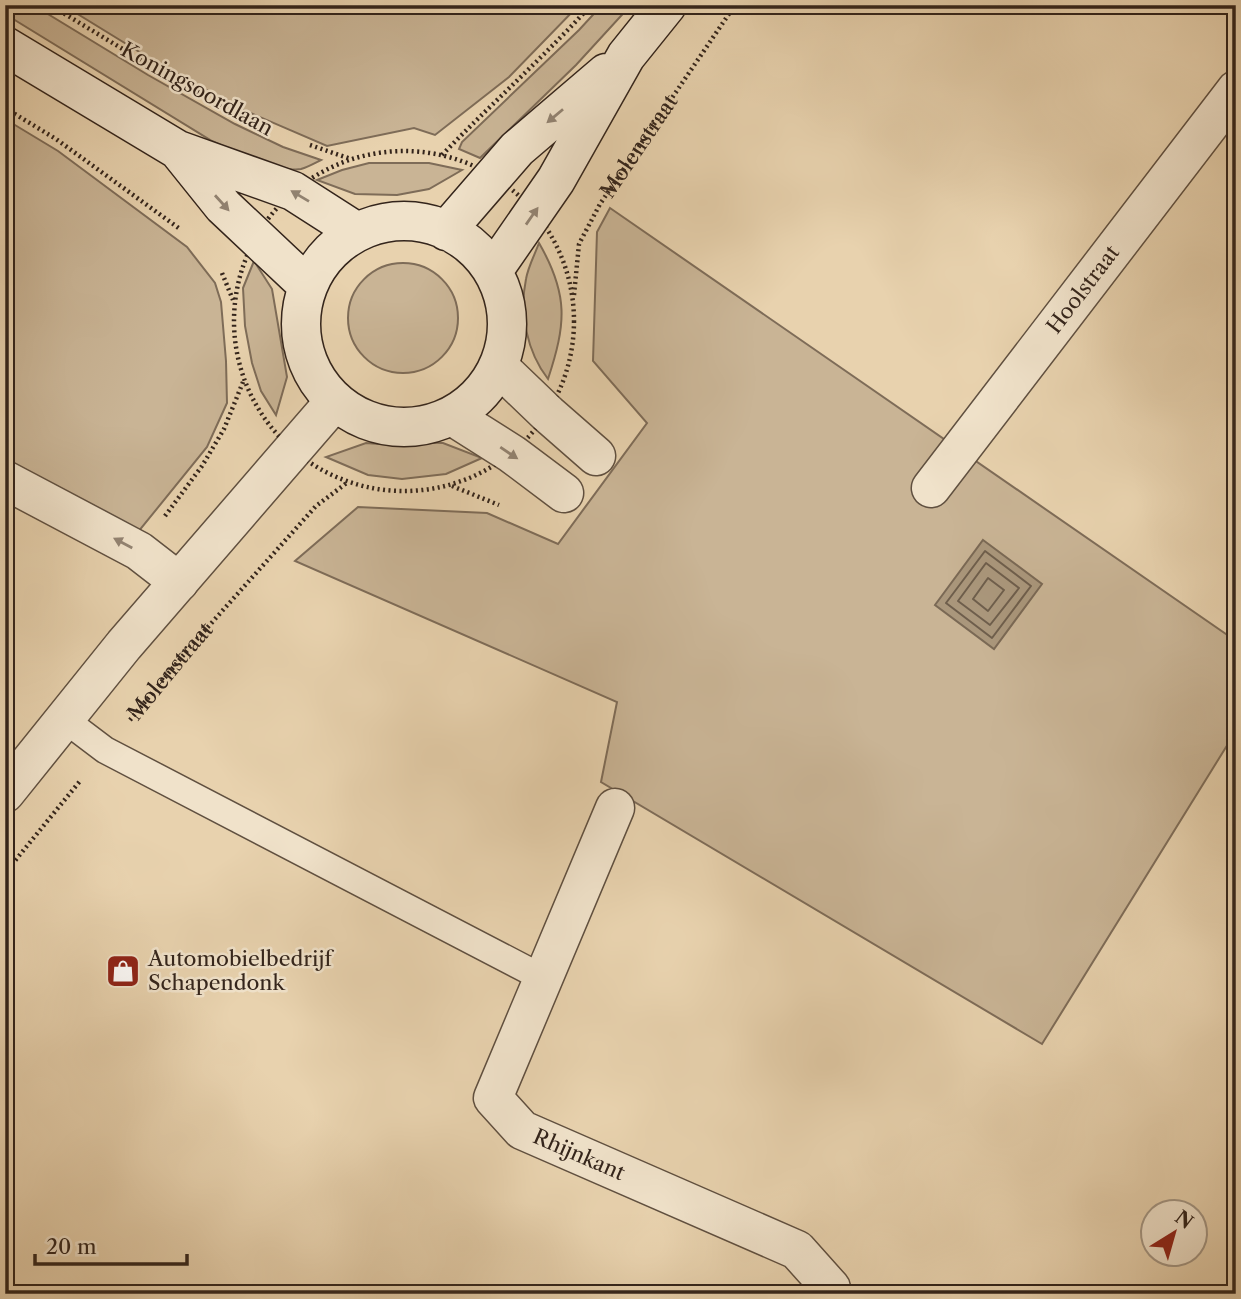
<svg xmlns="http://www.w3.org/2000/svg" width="1241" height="1299" viewBox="0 0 1241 1299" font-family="'Libre Caslon Text',serif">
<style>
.green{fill:#c9b495;stroke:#7e6c58;stroke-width:2}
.water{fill:#aa977c;stroke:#7a6955;stroke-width:2}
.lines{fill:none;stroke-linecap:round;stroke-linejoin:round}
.shore{stroke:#6e5e4c;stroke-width:2}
.lane-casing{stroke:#605040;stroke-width:29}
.street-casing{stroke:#605040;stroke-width:41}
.secondary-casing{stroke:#33241b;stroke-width:41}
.path{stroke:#33241b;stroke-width:4.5;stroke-dasharray:2 3.5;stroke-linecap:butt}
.lane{stroke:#f0e2ca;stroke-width:26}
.street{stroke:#f0e2ca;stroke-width:38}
.secondary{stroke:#f0e2ca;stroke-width:38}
.oneway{fill:#928372}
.labels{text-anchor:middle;stroke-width:5;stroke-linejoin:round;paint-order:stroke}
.street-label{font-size:21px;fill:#33241b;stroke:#f0e2ca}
.poi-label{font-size:21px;fill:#33241b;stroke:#f0e2ca;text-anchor:start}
</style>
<rect width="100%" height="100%" fill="#e8d2ae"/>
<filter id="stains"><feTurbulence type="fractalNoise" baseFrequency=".00286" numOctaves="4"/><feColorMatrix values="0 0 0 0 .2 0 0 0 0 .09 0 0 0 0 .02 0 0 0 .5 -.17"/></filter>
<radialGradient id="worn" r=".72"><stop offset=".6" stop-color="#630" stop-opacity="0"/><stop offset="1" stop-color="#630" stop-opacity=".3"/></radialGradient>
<!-- green -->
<path class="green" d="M 5,5 L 33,5 L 148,75 L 235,124 L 283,147 L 321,160 C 315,163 308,167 301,169 C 282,173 231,150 212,141 L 5,14 Z
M 63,5 L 579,5 L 509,77 L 435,135 L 414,128 L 327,146 L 239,108 L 154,61 Z
M 602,5 L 631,5 L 576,65 L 480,158 L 459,149 L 462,142 L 579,30 Z
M 5,119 L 58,151 L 187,247 L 215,283 L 221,302 L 226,361 L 227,403 L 207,447 L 134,537 L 5,464 Z
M 369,163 L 429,163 L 462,170 L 429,189 L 397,195 L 355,194 L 317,180 L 342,170 Z
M 610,208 L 1236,641 L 1236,731 L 1042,1044 L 601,782 L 617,702 L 295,561 L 358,507 L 487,513 L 558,544 L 647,423 L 593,361 L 597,232 Z
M 539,243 C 569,295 566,324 548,379 C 527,352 519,313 526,279 C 528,267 535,254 539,243 Z
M 254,261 L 272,289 L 287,377 L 276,415 L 261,391 L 252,363 L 245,326 L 243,288 Z
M348 318a55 55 0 1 1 110 0a55 55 0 1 1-110 0Z
M 414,442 L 443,443 L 482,458 L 446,474 L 402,479 L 368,475 L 326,457 L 366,443 L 392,445 Z"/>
<!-- water -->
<path class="water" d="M 983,540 L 1042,584 L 994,649 L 935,605 Z"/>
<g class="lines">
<!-- shore -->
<path class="shore" d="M 985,551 L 1031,586 L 992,638 L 946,603 Z
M 986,563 L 1019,588 L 990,625 L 958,601 Z
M 988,578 L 1004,590 L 988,611 L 973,599 Z"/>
<!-- lane casing -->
<g class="lane-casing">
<path id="lane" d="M 64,719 L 105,750 L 543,978"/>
</g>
<!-- street casing -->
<g class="street-casing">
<g id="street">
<path d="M 499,367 L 548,414 L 596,456"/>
<path d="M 452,416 L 512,454 L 564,493"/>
<path d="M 5,480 L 139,551 L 179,582"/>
<path id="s3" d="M 931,488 L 1236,90"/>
<path d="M 5,793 L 124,645 L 335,401"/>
<path id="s4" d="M 615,808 L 493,1098 L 522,1130 L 797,1250 L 831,1288 L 832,1294"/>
</g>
</g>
<!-- secondary casing -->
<g class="secondary-casing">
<path id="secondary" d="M 5,46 L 178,150 L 293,191 L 357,232
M 178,150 L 223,206 L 308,286
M301 324a103 103 0 1 1 206 0a103 103 0 1 1-206 0Z
M 446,231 L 517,149 L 606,73
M 493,271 L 556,180 L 626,56 L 667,5"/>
</g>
<!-- path -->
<g class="path">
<path d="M 50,5 L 149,65 L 265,129"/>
<path d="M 5,108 L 56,139 L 180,229"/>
<path d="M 310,145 L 351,159"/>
<circle cx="404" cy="321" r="170"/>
<path d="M 442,155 C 491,104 544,57 591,5"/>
<path d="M 222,273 L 233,300"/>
<path id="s1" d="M 574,295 L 579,244 L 600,204 L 735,5"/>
<path d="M 452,486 L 499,505"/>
<path d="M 165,516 L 202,466 L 224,429 L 243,382"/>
<path id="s2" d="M 130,720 L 190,647 L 316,506 L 348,482"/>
<path d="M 5,873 L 80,781"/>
</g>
<!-- lane -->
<use href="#lane" class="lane"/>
<!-- street -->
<use href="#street" class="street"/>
<!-- secondary -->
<use href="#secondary" class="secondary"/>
</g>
<!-- one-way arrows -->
<defs><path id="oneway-solid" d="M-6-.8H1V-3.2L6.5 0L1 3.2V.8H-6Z" transform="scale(1.75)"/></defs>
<g class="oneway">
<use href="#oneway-solid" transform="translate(555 116) rotate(140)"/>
<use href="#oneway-solid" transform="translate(300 196) rotate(-149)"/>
<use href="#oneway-solid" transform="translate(222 203) rotate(48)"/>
<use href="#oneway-solid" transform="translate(532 216) rotate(-55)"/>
<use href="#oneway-solid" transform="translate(509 453) rotate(34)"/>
<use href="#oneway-solid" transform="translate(123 543) rotate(-152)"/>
</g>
<!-- icons -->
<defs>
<g id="shop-square" transform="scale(1.75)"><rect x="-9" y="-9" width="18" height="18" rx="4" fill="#8f2418" stroke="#f0e2ca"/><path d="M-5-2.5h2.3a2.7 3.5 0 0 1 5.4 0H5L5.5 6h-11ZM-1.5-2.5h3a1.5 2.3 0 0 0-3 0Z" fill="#fff"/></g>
</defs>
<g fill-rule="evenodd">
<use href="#shop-square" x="123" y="971"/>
</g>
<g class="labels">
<!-- street labels -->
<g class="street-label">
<text transform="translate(197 89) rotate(29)" y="7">Koningsoordlaan</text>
<text dy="7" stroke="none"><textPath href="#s1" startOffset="166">Molenstraat</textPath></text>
<text dy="7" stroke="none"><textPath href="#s3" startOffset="250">Hoolstraat</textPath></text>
<text dy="7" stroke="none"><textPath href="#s2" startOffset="63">Molenstraat</textPath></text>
<text dy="7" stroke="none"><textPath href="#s4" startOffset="420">Rhijnkant</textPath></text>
</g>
<!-- poi labels -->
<g class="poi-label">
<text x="148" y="966">Automobielbedrijf<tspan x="148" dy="24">Schapendonk</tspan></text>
</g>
</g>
<!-- margin -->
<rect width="1241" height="1299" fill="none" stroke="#e8d2ae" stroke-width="28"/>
<rect x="7" y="7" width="1227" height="1285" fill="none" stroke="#33241b" stroke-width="3.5"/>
<rect x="14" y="14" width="1213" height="1271" fill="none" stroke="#33241b" stroke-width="2"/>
<!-- north arrow -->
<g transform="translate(1174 1233) rotate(37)"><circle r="33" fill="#f0e2ca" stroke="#a49684" stroke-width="2"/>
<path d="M0-5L12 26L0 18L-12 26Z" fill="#8f2418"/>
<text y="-10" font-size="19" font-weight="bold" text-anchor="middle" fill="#33241b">N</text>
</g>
<!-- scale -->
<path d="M35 1254v10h152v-10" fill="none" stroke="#33241b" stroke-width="3.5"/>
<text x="46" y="1254" font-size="21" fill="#33241b" stroke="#f0e2ca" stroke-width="5" paint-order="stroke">20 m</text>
<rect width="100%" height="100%" filter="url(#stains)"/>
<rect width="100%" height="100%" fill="url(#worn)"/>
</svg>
